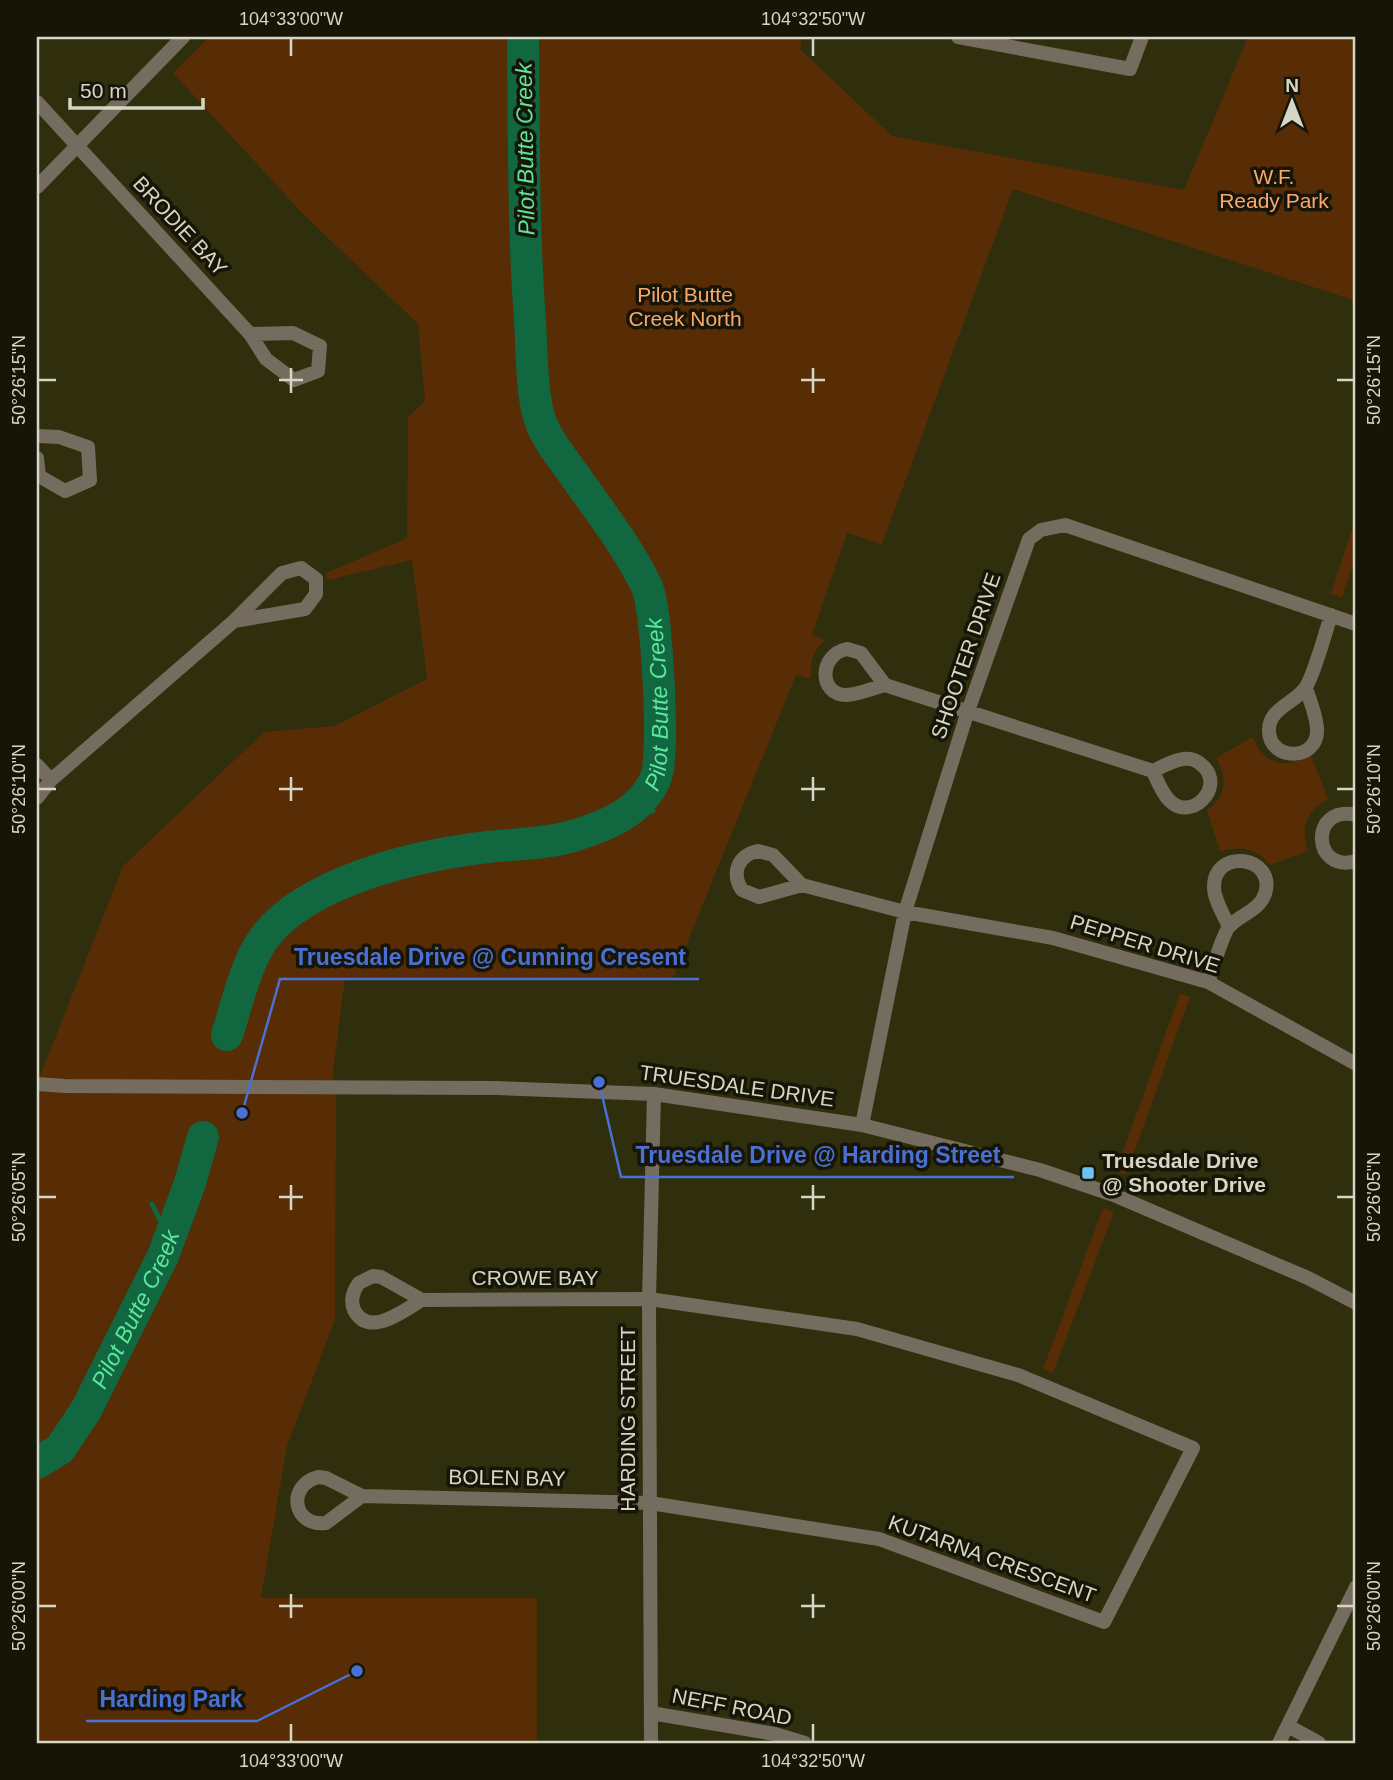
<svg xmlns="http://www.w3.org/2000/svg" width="1393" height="1780" viewBox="0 0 1393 1780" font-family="Helvetica,sans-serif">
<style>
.green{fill:#582c05}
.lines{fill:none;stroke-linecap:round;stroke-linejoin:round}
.stream{stroke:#106740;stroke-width:5}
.river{stroke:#106740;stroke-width:32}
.minor{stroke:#746c5f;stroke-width:14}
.tertiary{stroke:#746c5f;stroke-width:14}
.ticks{fill:none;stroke:#d6d6c4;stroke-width:2.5}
.poi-dot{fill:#6bc3f2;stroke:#161508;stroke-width:2.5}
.labels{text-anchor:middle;stroke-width:7;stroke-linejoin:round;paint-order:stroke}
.park-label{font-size:21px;fill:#fba86b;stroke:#161508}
.street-label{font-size:21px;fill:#d6d6c4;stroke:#161508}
.poi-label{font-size:21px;font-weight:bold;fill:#d6d6c4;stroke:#161508;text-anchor:start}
.water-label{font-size:23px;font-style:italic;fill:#5de59e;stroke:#161508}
.leader{fill:none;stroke:#4b70d3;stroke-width:2.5}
.callout-dot{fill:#4b70d3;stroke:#161508;stroke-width:2.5}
.callout-label{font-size:23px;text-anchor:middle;font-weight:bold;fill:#4b70d3;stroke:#161508;stroke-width:7;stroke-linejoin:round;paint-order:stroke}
.neatline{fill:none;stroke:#d6d6c4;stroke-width:2.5}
.ticks-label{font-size:18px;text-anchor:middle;fill:#d6d6c4}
</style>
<rect width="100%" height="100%" fill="#2f2e0d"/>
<!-- green -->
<path class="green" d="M 209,37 L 802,37 L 800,49 L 892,136 L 1184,190 L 1248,37 L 1356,37 L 1356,301 L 1013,189 L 882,544 L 847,533 L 812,635 L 825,640 C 812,652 811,662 811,679 L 796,675 L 673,978 L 345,978 L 333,1073 L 336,1099 L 335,1320 L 287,1446 L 261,1598 L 537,1598 L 537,1743 L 37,1743 L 37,1084 L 123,866 L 264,732 L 334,726 L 427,679 L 412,560 L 328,580 L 326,573 L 407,538 L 408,417 L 425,401 L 418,324 L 303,214 L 173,73 Z
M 1356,516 L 1356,555 L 1342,598 L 1331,594 Z
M 1253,737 C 1265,767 1285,768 1311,755 L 1328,799 C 1305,812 1301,826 1308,851 L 1270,865 C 1257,848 1240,845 1220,852 L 1207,810 C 1226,797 1228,778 1216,758 Z
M 1180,993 L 1190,997 L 1126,1175 L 1116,1171 Z
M 1103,1208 L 1114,1212 L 1053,1373 L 1043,1369 Z"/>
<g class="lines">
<!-- stream -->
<path class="stream" d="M 523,78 L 532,71
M 634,807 L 645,807 L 653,811
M 152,1204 L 162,1224 L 167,1246
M 163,1256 L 179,1252"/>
<!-- river -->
<g class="river">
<path id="s1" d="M 227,1035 C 236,1008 242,978 255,953 C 289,883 418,855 488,847 C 516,844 545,844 573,836 C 606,826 642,812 656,777 C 665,754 657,610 647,587 C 628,547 600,512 575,476 C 561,456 544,437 538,413 C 531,384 532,351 530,321 C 523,226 524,132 523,37"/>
<path id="s2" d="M 37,1463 L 60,1449 L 86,1410 L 163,1256 L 190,1183 L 203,1137"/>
</g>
<!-- minor -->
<path class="minor" d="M 958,37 L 1130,69 L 1142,37
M 37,102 L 250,334 L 266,359 L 294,380 L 318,371 L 320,346 L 293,333 L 250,334
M 37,436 L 59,437 L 88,447 L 90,480 L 65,491 L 39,476 L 37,458
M 847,649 L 861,653 L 885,685 C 873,688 858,695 846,695 C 819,695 818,655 847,649 Z
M 885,685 L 1153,771 C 1162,767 1173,760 1183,759 C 1191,758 1198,761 1203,766 C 1226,788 1190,823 1169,800 C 1162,793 1157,780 1153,771
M 1306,688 C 1310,701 1317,717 1317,730 C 1318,761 1270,762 1269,731 C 1268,708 1296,703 1306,687 C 1315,672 1325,634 1331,615
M 37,765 L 51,780 L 37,798
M 51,780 L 234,621 L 282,573 L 301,568 L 316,579 L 316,594 L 305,609 L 234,621
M 1356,815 C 1309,804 1312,874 1356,861
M 758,851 L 773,855 L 802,885 L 759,897 L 742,890 C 731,873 738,855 758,851 Z
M 802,885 L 905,912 L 1053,938 L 1208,982 L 1356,1064
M 1208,982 C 1213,969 1222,935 1229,927 C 1239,915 1259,911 1265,894 C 1277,856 1214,847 1214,887 C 1214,900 1224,915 1229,927
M 862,1125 L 905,912 L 967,714 L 1029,539 L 1041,530 L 1065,525 L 1356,624
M 373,1276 L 381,1277 L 422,1300 C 404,1310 369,1339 354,1310 C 350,1300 353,1291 359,1283 Z
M 318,1477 L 326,1478 L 362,1496 L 326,1523 C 293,1527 286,1486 318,1477 Z
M 362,1496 L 650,1503 L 879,1539 L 1104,1622 L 1193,1448 L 1018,1375 L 857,1329 L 649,1299 L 422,1300
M 651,1713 L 775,1734 L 805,1743
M 1288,1726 L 1319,1743
M 1279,1743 L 1356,1587"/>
<!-- tertiary -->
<path class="tertiary" d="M 37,187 L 183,37
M 37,1084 L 65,1086 L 496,1088 L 654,1094 L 862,1125 L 1040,1170 L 1114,1195 L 1308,1278 L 1356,1303
M 651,1743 L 649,1299 L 654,1094"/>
</g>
<!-- ticks -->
<path class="ticks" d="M 291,38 L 291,56M 813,38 L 813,56M 291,368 L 291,393M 813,368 L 813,393M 38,380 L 56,380M 279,380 L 303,380M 801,380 L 825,380M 1337,380 L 1354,380M 291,777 L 291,801M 813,777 L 813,801M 38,789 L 56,789M 279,789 L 303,789M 801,789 L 825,789M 1337,789 L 1354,789M 291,1185 L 291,1210M 813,1185 L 813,1210M 38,1197 L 56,1197M 279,1197 L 303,1197M 801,1197 L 825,1197M 1337,1197 L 1354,1197M 291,1594 L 291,1618M 813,1594 L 813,1618M 38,1606 L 56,1606M 279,1606 L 303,1606M 801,1606 L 825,1606M 1337,1606 L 1354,1606M 291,1724 L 291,1742M 813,1724 L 813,1742"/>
<!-- markers -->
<rect class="poi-dot" x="1081" y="1166" width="14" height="14" rx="3.5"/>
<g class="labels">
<!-- park labels -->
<g class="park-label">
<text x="1274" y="184">W.F.<tspan x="1274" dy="24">Ready Park</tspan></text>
<text x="685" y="302">Pilot Butte<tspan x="685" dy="24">Creek North</tspan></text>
</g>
<!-- street labels -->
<g class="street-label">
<text transform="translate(180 226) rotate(47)" y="7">BRODIE BAY</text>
<text transform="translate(966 656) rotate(-71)" y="7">SHOOTER DRIVE</text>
<text transform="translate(1145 944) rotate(17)" y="7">PEPPER DRIVE</text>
<text transform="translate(737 1086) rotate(8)" y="7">TRUESDALE DRIVE</text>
<text x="535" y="1285">CROWE BAY</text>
<text transform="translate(628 1419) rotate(-90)" y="7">HARDING STREET</text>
<text transform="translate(507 1478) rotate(1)" y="7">BOLEN BAY</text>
<text transform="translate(992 1559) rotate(20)" y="7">KUTARNA CRESCENT</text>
<text transform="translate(732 1707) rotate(11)" y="7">NEFF ROAD</text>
</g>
<!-- poi labels -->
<g class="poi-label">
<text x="1102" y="1168">Truesdale Drive<tspan x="1102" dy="24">@ Shooter Drive</tspan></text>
</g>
<!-- water labels -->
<g class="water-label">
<text transform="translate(525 149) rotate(-91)" y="8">Pilot Butte Creek</text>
<text dy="8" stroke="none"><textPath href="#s1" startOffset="616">Pilot Butte Creek</textPath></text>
<text dy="8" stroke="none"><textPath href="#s2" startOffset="186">Pilot Butte Creek</textPath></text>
</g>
</g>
<!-- callouts -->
<path class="leader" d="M242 1113L280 979H699M599 1082L621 1177H1014M357 1671L257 1721H86"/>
<g class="callout-dot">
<circle cx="242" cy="1113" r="7"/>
<circle cx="599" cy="1082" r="7"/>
<circle cx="357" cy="1671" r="7"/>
</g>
<g class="callout-label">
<text x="490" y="965">Truesdale Drive @ Cunning Cresent</text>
<text x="818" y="1163">Truesdale Drive @ Harding Street</text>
<text x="171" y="1707">Harding Park</text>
</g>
<!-- border -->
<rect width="1393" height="1780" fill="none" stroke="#161508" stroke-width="77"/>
<!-- north arrow -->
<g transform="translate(1292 102)" stroke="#161508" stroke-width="5" paint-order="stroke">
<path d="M0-5L12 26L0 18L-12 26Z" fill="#d6d6c4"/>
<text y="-10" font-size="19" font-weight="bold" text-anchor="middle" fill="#d6d6c4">N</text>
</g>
<!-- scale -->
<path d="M70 98v10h133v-10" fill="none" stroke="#d6d6c4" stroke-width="3.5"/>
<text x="80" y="98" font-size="21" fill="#d6d6c4" stroke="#161508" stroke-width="5" paint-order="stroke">50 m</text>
<rect x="38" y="38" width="1316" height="1704" class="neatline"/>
<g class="ticks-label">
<text x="291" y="25">104°33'00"W</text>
<text x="813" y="25">104°32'50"W</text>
<text transform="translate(19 380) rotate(-90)" y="6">50°26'15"N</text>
<text transform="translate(1374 380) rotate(-90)" y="6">50°26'15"N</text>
<text transform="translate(19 789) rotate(-90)" y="6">50°26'10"N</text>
<text transform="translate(1374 789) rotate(-90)" y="6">50°26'10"N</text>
<text transform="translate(19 1197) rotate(-90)" y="6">50°26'05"N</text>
<text transform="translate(1374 1197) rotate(-90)" y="6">50°26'05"N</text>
<text transform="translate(19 1606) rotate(-90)" y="6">50°26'00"N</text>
<text transform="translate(1374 1606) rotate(-90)" y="6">50°26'00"N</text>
<text x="291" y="1767">104°33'00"W</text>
<text x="813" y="1767">104°32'50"W</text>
</g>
</svg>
